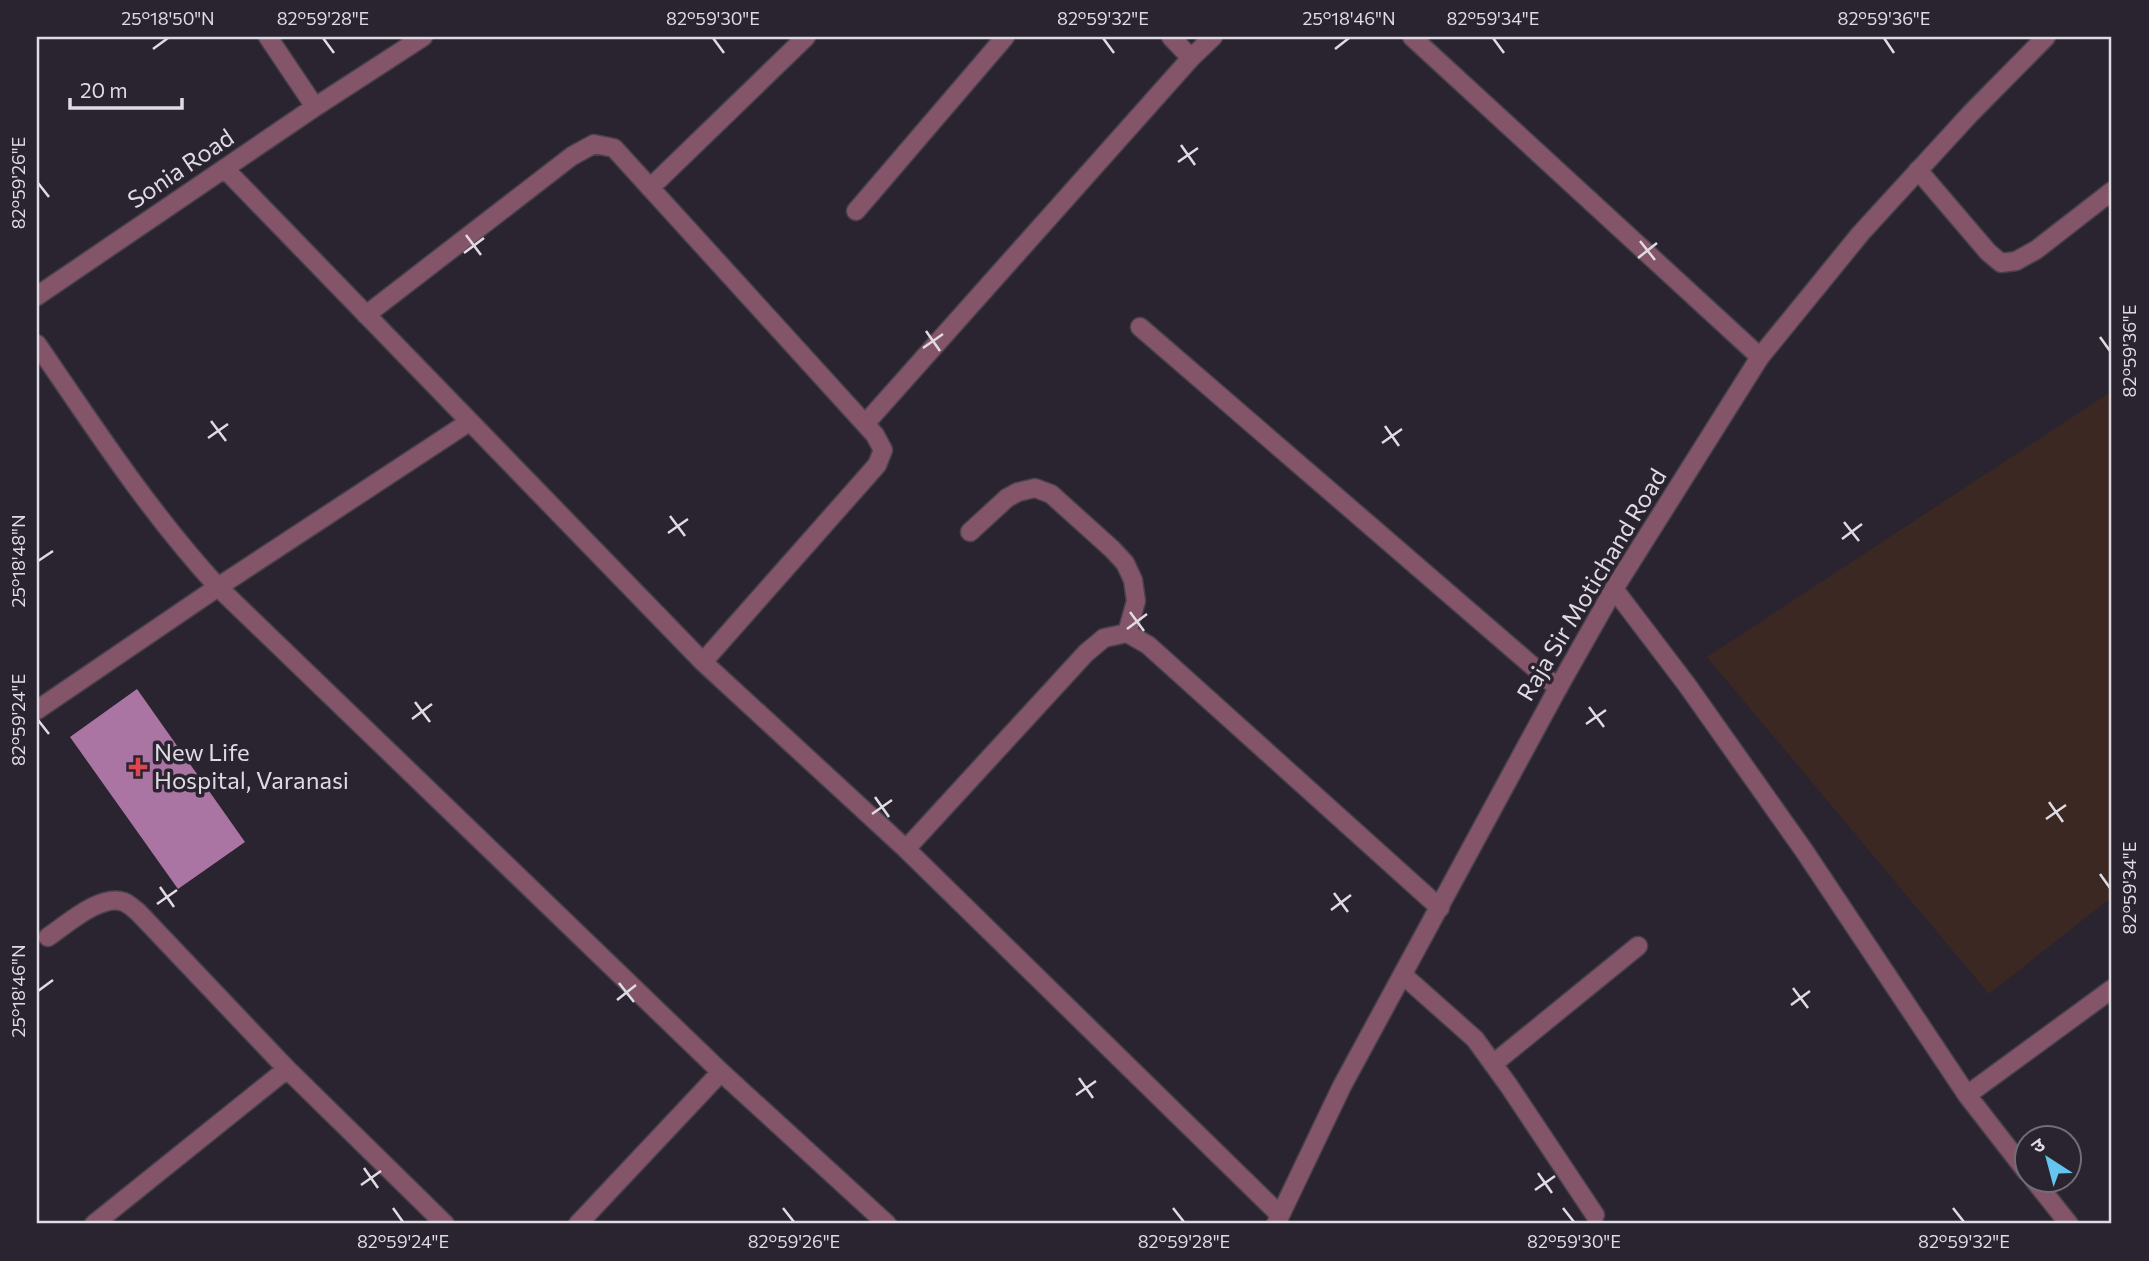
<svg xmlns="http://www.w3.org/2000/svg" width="2149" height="1261" viewBox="0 0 2149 1261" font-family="Commissioner,'Noto Sans Devanagari',sans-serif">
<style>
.education{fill:#3b2823}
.building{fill:#aa75a2}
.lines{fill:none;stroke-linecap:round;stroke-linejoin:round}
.minor-casing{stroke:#47404d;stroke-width:21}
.tertiary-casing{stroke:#47404d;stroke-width:21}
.minor{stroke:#845468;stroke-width:18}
.tertiary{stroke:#845468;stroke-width:18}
.ticks{fill:none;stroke:#dfdbe3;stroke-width:2.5}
.health-dot{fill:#e0444e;stroke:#2a2330;stroke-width:2.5}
.labels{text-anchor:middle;stroke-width:7;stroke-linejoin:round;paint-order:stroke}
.street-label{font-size:24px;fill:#dfdbe3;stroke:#2a2330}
.poi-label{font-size:24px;fill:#dfdbe3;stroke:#2a2330;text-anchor:start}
.neatline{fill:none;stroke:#dfdbe3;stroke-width:2.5}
.ticks-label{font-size:18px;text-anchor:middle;fill:#dfdbe3}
</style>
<rect width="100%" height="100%" fill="#2a2330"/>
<!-- education -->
<path class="education" d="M 2112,391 L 2112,897 L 1989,994 L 1707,657 Z"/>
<!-- building -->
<path class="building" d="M 137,689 L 245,842 L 178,889 L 70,737 Z"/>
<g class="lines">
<!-- minor casing -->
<g class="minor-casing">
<path id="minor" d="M 268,37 L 315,107
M 1171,37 L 1191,58
M 1412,37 L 1760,357
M 225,169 L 703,662 L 906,849 L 1280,1215
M 1918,170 L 1988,252 L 2001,263 L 2016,261 L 2036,250 L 2112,191
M 650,188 L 806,37
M 856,211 L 1005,37
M 37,296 L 315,107 L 423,37
M 366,315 L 572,156 L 594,144 L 614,148 L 875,435 L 883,450 L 877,465 L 703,662
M 1140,327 L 1558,688
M 37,344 C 94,427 149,512 218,587 L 721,1072 L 887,1224
M 865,424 L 1191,58 L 1213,37
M 970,532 L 1007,498 L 1018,492 L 1035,488 L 1051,494 L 1112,549 L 1125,563 L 1133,580 L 1136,601 L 1127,633
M 1614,589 L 1687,685 L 1805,852 L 1967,1095 L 2026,1171
M 37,710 L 218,587 L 469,422
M 906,849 L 1086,653 L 1104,638 L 1127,633 L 1148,645 L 1440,908
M 48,937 C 66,925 101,893 124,902 C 129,904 134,909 138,912 L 287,1069 L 445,1224
M 1403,975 L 1475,1039 L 1509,1086 L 1595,1215
M 1493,1064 L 1638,946
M 1967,1095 L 2112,989
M 2034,1180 L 2069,1224
M 94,1224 L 287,1069
M 578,1224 L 721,1072"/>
</g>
<!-- tertiary casing -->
<g class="tertiary-casing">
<path id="tertiary" d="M 1276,1224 L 1342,1086 L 1558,688 L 1614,589 L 1760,357 L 1861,233 L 1971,113 L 2046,37"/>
</g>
<!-- minor -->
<use href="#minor" class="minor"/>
<!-- tertiary -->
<use href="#tertiary" class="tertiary"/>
</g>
<!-- ticks -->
<path class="ticks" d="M 323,38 L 334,53M 713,38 L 724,53M 1103,38 L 1114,53M 1493,38 L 1504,53M 1884,38 L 1894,53M 153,49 L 168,38M 1335,49 L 1349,38M 1181,145 L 1195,165M 1178,162 L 1198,148M 38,183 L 49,197M 466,235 L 481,255M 1640,241 L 1655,260M 464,253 L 484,238M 1638,258 L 1657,243M 926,331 L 940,351M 2100,337 L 2110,351M 923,348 L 943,334M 211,421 L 226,441M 1385,426 L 1399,446M 208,438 L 228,424M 1382,443 L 1402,429M 670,516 L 685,536M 1844,522 L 1859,541M 668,533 L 688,519M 1842,539 L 1862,524M 38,561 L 53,551M 1130,612 L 1144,631M 1127,629 L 1147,614M 415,702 L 430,722M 1589,707 L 1604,727M 412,719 L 432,704M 38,720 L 49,734M 1586,724 L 1606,710M 875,797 L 889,817M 2049,802 L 2063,822M 872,814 L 892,800M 2046,819 L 2066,805M 2100,874 L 2110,888M 160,887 L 174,907M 1334,893 L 1348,912M 157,904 L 177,890M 1331,910 L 1351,895M 619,983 L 634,1002M 1793,988 L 1808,1008M 38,991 L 53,980M 617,1000 L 636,985M 1791,1005 L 1810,991M 1079,1078 L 1093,1098M 1076,1095 L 1096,1081M 364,1168 L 378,1188M 1538,1173 L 1552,1193M 361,1185 L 381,1171M 1535,1190 L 1555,1176M 393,1208 L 403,1222M 783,1208 L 794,1222M 1173,1208 L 1184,1222M 1563,1208 L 1574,1222M 1953,1208 L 1964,1222"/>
<!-- markers -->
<path class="health-dot" d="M134.5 756.5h7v7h7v7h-7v7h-7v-7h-7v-7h7z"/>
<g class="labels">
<!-- street labels -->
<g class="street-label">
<text transform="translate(181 169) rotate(-34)" y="8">Sonia Road</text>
<text transform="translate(1592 585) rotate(-59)" y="8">Raja Sir Motichand Road</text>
</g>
<!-- poi labels -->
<g class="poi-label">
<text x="154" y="761">New Life<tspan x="154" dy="28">Hospital, Varanasi</tspan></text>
</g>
</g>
<!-- border -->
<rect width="2149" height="1261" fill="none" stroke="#2a2330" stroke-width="77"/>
<!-- north arrow -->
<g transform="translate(2048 1159) rotate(324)"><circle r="33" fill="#2a2330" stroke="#726d78" stroke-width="2"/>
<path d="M0-5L12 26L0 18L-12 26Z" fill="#64c5ee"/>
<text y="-10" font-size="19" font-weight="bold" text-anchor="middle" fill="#dfdbe3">उ</text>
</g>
<!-- scale -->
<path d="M70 98v10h112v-10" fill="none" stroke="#dfdbe3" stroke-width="3.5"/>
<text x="80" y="98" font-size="21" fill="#dfdbe3" stroke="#2a2330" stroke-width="5" paint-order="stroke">20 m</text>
<rect x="38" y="38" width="2072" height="1184" class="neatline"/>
<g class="ticks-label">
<text x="168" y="25">25°18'50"N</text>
<text x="323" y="25">82°59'28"E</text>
<text x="713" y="25">82°59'30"E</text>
<text x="1103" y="25">82°59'32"E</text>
<text x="1349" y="25">25°18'46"N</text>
<text x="1493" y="25">82°59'34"E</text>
<text x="1884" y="25">82°59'36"E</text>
<text transform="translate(19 183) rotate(-90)" y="6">82°59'26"E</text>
<text transform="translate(2130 351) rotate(-90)" y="6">82°59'36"E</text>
<text transform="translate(19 561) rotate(-90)" y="6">25°18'48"N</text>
<text transform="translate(19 720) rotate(-90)" y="6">82°59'24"E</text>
<text transform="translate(2130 888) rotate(-90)" y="6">82°59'34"E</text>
<text transform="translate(19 991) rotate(-90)" y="6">25°18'46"N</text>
<text x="403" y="1248">82°59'24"E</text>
<text x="794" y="1248">82°59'26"E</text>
<text x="1184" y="1248">82°59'28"E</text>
<text x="1574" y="1248">82°59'30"E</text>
<text x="1964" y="1248">82°59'32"E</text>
</g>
</svg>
